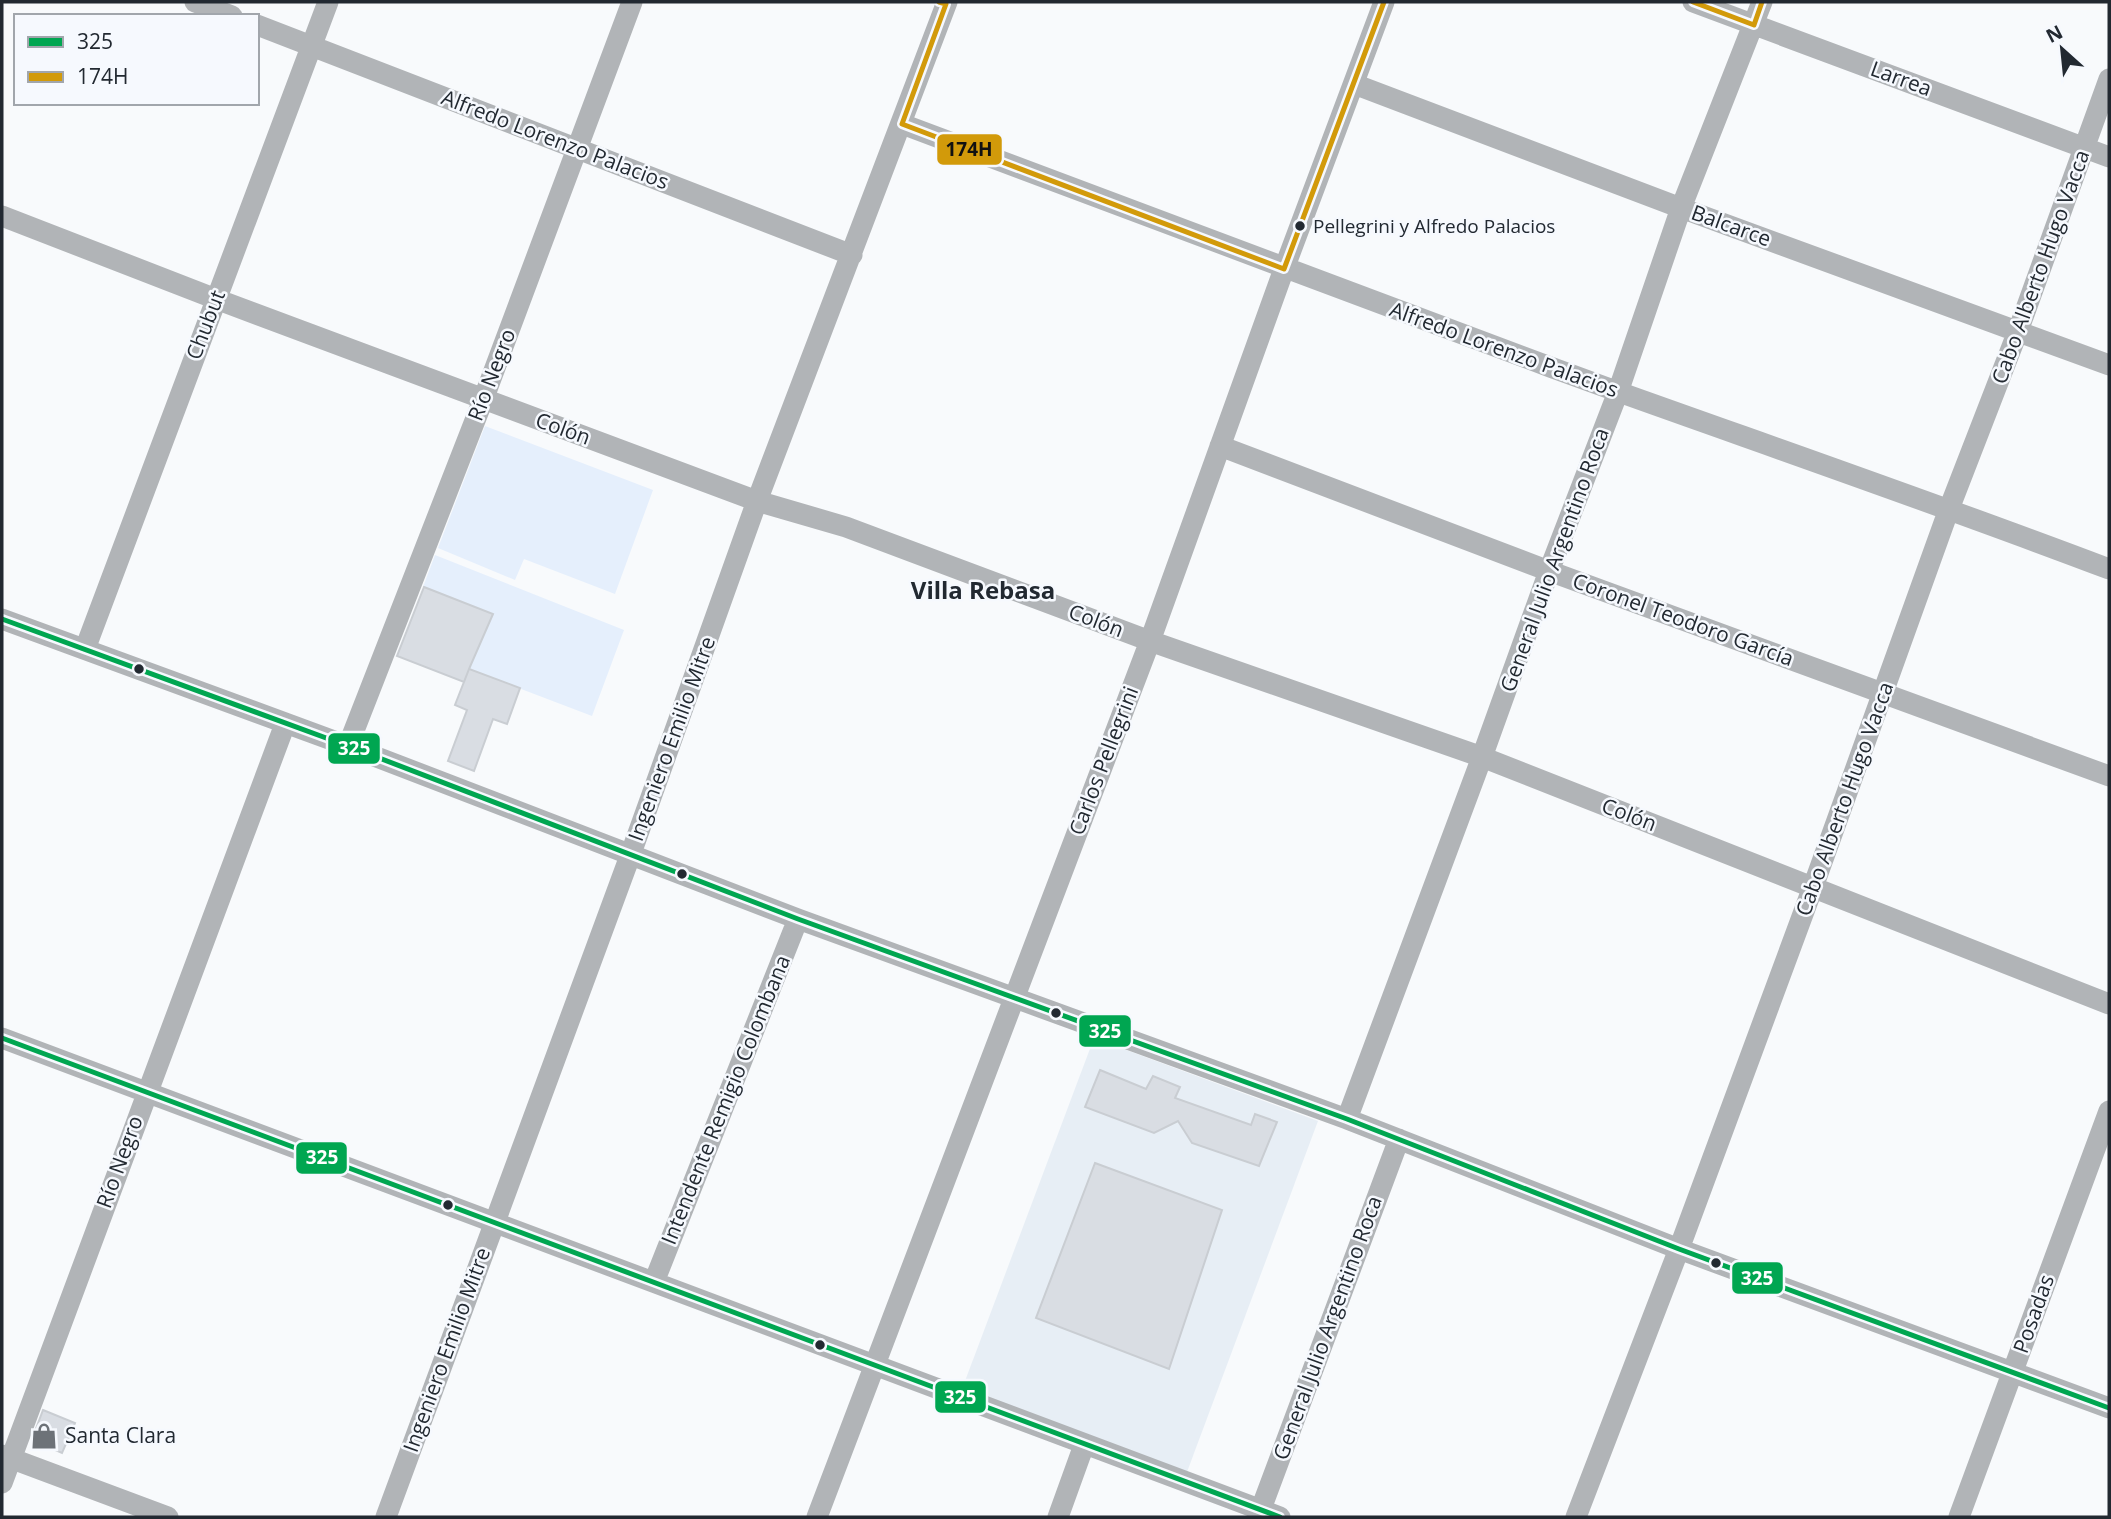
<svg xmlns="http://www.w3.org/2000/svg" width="2111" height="1519" viewBox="0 0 2111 1519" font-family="'Open Sans',sans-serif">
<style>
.built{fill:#e7eef5}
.green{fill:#e5effc}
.building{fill:#d9dde3;stroke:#c9cdd2;stroke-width:2}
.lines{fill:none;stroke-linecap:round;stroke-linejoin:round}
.minor{stroke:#b1b4b7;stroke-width:21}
.bus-1-casing{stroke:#f6f9fe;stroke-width:10}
.bus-2-casing{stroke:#f6f9fe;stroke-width:10}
.bus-1{stroke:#00a651;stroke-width:5}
.bus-2{stroke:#d29a0a;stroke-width:5}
.bus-dot{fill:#222931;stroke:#f6f9fe;stroke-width:2.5}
.labels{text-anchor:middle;stroke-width:5;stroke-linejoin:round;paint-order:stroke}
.bus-label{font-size:19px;fill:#222931;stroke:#f6f9fe;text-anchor:start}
.street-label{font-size:21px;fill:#222931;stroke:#f6f9fe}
.poi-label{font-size:21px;fill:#222931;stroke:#f6f9fe;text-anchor:start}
.quarter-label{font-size:24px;font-weight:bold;fill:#222931;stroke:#f6f9fe}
.line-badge{stroke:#f6f9fe;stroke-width:2.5}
.badge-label{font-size:19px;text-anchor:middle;font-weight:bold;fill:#fff}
.pale-badge-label{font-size:19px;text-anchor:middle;font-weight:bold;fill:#111}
</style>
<rect width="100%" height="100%" fill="#f8fafc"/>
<!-- built -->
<path class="built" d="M 1094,1038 L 1318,1121 L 1187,1472 L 962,1389 Z"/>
<!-- green -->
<path class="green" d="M 485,426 L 653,490 L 615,594 L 524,559 L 515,580 L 438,548 Z
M 435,555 L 624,630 L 592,716 L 469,669 L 493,614 L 423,587 Z"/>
<!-- building -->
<path class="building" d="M 424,587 L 493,614 L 469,669 L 520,688 L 507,724 L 493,719 L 474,771 L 448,761 L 467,710 L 455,705 L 469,669 L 464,682 L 397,656 Z
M 1100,1070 L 1146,1089 L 1153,1076 L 1180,1087 L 1175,1098 L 1251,1125 L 1255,1114 L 1277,1122 L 1259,1166 L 1192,1143 L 1178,1121 L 1154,1133 L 1085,1107 Z
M 1095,1163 L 1222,1210 L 1169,1369 L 1036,1318 Z
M 43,1410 L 75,1423 L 62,1453 L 39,1443 L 34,1434 Z"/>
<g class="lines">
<!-- minor -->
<path class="minor" d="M 195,2 L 232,16
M 1693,2 L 2109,157
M 257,25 L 852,255
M 1354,84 L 1681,208 L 2109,365
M 902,124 C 1139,214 1377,304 1616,391 C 1781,450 1946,507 2109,569
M 2,216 L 216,299 L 757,501 L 846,527 L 1150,641 L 1482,757 L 2109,1004
M 1220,446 L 1549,571 L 2109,776
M 2,619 L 348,746 L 798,919 L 1347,1119 L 1679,1249 L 2109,1408
M 85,649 L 328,2
M 348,746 L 483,400 L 632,2
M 2,1038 L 1280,1517
M 1347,1119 L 1482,757 L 1549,571 L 1618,392 L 1681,208 L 1762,2
M 654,1282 L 798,919
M 2,1455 L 168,1517
M 2,1483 L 285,724
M 386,1517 L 630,856 L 757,501 L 947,2
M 817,1517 L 1150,641 L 1284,269 L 1384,2
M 1058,1517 L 1084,1445
M 1258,1517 L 1399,1139
M 1576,1517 L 1679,1249 L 1813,887 L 1949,509 L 2018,331 L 2109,79
M 1959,1517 L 2109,1111"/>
<!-- bus-1 casing -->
<g class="bus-1-casing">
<path id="bus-1" d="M 2,619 L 348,746 L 798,919 L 1347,1119 L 1679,1249 L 2109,1408
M 2,1038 L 1280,1517"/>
</g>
<!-- bus-2 casing -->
<g class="bus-2-casing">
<path id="bus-2" d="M 939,2 L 946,4 L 902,124 L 1284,269 L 1384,2
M 1693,2 L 1754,25 L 1762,2"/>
</g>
<!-- bus-1 -->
<use href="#bus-1" class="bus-1"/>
<!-- bus-2 -->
<use href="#bus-2" class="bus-2"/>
</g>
<!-- icons -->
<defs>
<g id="shop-bare" transform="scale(2.1)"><path d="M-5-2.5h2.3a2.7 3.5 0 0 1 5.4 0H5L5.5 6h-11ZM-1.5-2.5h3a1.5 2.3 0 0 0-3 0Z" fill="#6d7278" stroke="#f6f9fe" stroke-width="2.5" paint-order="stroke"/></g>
</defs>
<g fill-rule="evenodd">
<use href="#shop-bare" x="44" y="1436"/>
</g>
<!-- markers -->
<g class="bus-dot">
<circle cx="1300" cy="226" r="6"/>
<circle cx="139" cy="669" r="6"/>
<circle cx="682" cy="874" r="6"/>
<circle cx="1056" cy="1013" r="6"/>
<circle cx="448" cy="1205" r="6"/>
<circle cx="1716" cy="1263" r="6"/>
<circle cx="820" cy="1345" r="6"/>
</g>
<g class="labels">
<!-- bus labels -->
<g class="bus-label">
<text x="1313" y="233">Pellegrini y Alfredo Palacios</text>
</g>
<!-- street labels -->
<g class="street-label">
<text transform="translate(1901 79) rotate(20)" y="7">Larrea</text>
<text transform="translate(555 140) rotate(21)" y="7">Alfredo Lorenzo Palacios</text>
<text transform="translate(1731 226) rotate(20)" y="7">Balcarce</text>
<text transform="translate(2041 267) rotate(-70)" y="7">Cabo Alberto Hugo Vacca</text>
<text transform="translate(206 325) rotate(-69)" y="7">Chubut</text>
<text transform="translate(1504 350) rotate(20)" y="7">Alfredo Lorenzo Palacios</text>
<text transform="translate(492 375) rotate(-69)" y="7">Río Negro</text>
<text transform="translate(563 429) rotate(20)" y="7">Colón</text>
<text transform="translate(1555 560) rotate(-70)" y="7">General Julio Argentino Roca</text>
<text transform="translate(1683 620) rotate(20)" y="7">Coronel Teodoro García</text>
<text transform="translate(1096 621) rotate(21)" y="7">Colón</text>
<text transform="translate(672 739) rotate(-70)" y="7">Ingeniero Emilio Mitre</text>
<text transform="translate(1104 761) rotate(-69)" y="7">Carlos Pellegrini</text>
<text transform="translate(1845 799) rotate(-70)" y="7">Cabo Alberto Hugo Vacca</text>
<text transform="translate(1629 815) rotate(21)" y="7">Colón</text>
<text transform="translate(726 1100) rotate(-68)" y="7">Intendente Remigio Colombana</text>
<text transform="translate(120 1162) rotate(-70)" y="7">Río Negro</text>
<text transform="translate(2034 1314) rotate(-70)" y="7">Posadas</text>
<text transform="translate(1328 1328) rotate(-70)" y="7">General Julio Argentino Roca</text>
<text transform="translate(447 1350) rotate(-70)" y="7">Ingeniero Emilio Mitre</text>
</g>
<!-- poi labels -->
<g class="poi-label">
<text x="65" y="1443">Santa Clara</text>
</g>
<!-- quarter labels -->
<g class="quarter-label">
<text x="983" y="599">Villa Rebasa</text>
</g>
</g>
<g class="line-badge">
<rect x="936" y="133" width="67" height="33" rx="7" fill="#d29a0a"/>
<rect x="327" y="732" width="54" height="33" rx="7" fill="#00a651"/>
<rect x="1078" y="1014" width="54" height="34" rx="7" fill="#00a651"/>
<rect x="295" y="1141" width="53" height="34" rx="7" fill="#00a651"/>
<rect x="1731" y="1261" width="53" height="34" rx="7" fill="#00a651"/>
<rect x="934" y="1380" width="53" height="34" rx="7" fill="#00a651"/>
</g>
<g class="badge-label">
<text x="354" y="755">325</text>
<text x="1105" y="1038">325</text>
<text x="322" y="1164">325</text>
<text x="1757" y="1285">325</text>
<text x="960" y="1404">325</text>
</g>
<g class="pale-badge-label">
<text x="969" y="156">174H</text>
</g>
<!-- border -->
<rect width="2111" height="1519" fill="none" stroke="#222931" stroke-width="7"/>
<!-- legend -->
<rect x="14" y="14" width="245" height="91" fill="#f6f9fe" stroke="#a1a6ac" stroke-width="2"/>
<rect x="28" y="37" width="35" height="10" fill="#00a651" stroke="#a1a6ac" stroke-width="2"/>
<text x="77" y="49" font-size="21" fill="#222931">325</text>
<rect x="28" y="72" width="35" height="10" fill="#d29a0a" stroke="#a1a6ac" stroke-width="2"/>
<text x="77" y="84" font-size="21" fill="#222931">174H</text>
<!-- north arrow -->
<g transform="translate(2062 49) rotate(333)" stroke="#f6f9fe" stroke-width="5" paint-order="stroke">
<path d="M0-5L12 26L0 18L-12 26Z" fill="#222931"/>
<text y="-10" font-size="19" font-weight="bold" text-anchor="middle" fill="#222931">N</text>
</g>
</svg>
